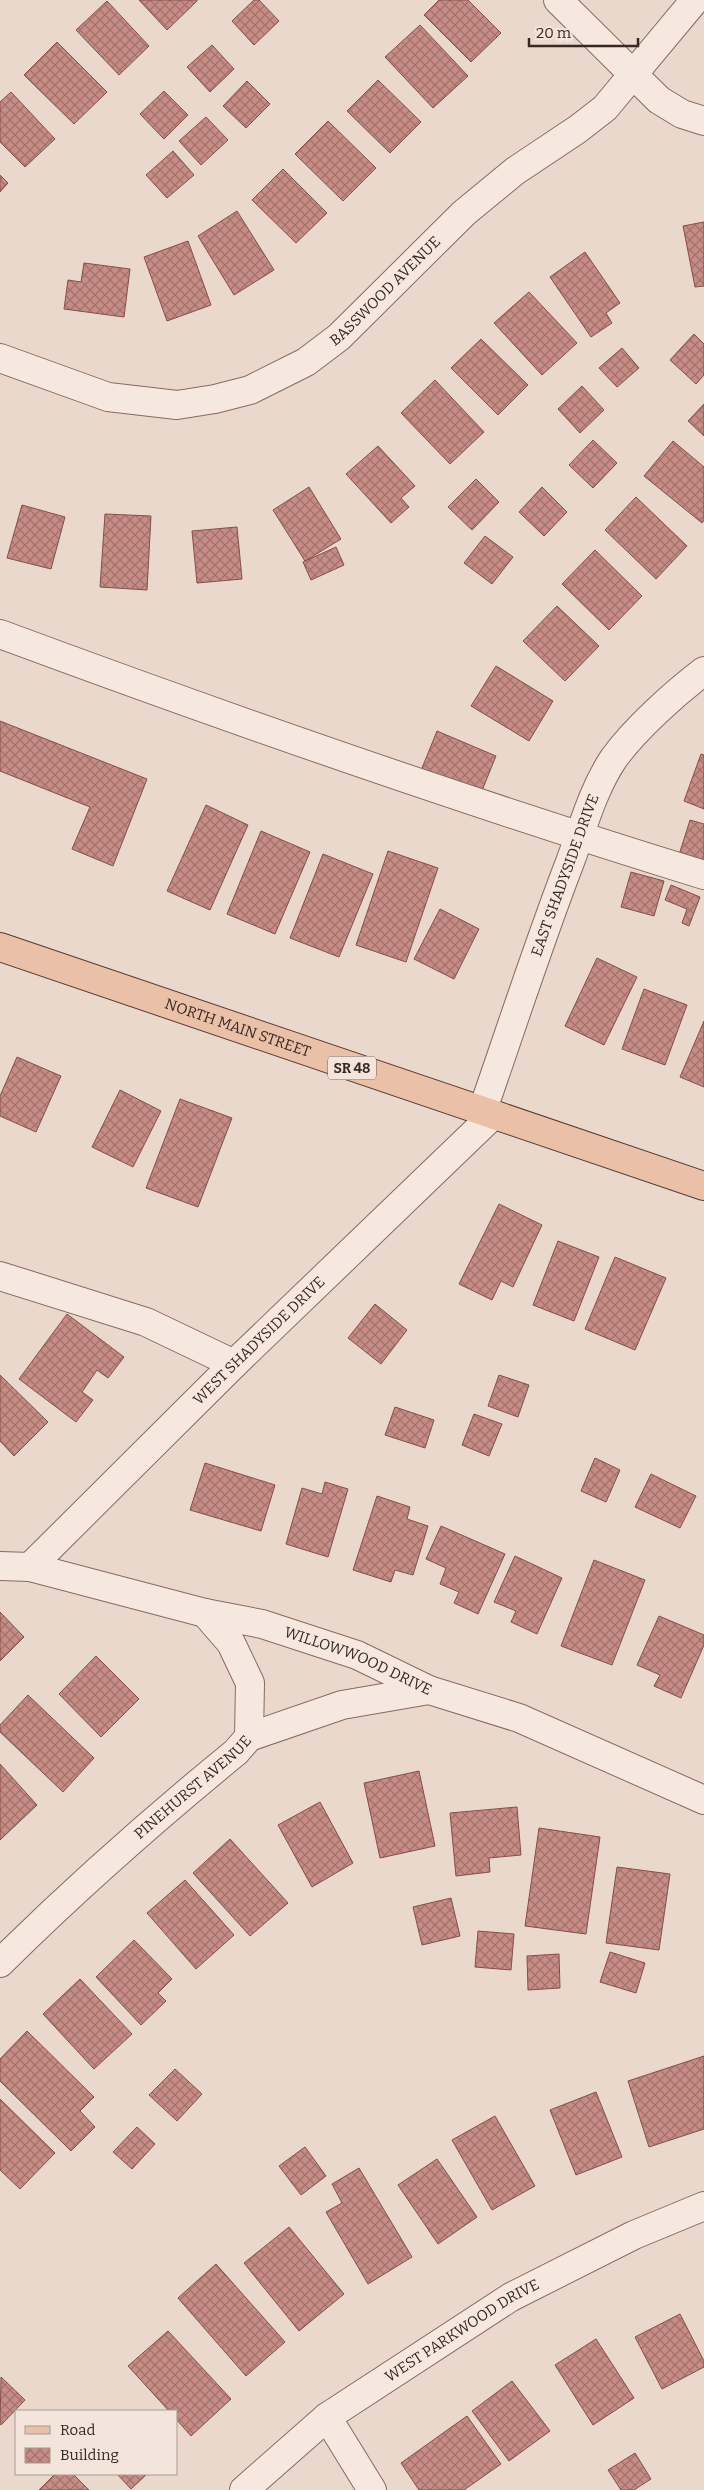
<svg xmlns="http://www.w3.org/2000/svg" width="704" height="2490" viewBox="0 0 704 2490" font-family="Bitter,serif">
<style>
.building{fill:url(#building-cross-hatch);stroke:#844e49}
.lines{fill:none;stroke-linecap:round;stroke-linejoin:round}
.minor-casing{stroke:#876a61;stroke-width:30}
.major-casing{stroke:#563a34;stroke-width:30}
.minor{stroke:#f6e8de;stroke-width:28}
.major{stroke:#eac1a8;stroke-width:28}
.labels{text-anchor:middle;stroke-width:4;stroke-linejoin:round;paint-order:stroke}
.shield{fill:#f3e5db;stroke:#71605a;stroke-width:1}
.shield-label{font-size:14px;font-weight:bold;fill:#392723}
.street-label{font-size:15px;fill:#392723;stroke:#f3e5db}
</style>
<defs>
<pattern id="building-cross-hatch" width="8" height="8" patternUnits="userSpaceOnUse" patternTransform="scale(1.25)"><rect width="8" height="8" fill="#c68c85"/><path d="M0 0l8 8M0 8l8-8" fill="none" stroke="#a2726c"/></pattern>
</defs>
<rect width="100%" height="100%" fill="#ebd8cc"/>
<!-- building -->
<path class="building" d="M 139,0 L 197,0 L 197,1 L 167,30 Z
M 254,0 L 259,0 L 279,21 L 254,45 L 232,21 Z
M 439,0 L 468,0 L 501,33 L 471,62 L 424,15 Z
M 107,1 L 149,46 L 119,75 L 76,30 Z
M 420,25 L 468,76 L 433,108 L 385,57 Z
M 57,42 L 107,92 L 74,124 L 24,75 Z
M 212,45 L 234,69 L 210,92 L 187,67 Z
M 378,80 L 421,122 L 390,153 L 347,111 Z
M 247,81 L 270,104 L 246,128 L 223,106 Z
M 164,91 L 188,115 L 164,139 L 140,114 Z
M 11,92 L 55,139 L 25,167 L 0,142 L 0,102 Z
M 206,117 L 228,140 L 201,165 L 179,141 Z
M 328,121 L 376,168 L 343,201 L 295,154 Z
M 173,151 L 194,175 L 167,198 L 146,175 Z
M 283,169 L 327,213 L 296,243 L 252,200 Z
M 0,175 L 8,183 L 0,192 Z
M 237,211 L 274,270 L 234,295 L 198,236 Z
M 704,222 L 704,286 L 695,287 L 683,226 Z
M 188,241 L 211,305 L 167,321 L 144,257 Z
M 585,252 L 620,303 L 606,313 L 612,323 L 591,337 L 550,277 Z
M 84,263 L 130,269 L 124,317 L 64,309 L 68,280 L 81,282 Z
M 529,292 L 577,343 L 542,375 L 494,323 Z
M 694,334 L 704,344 L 704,375 L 696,384 L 670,360 Z
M 481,339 L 528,385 L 498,415 L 451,368 Z
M 622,348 L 639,368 L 617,387 L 599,368 Z
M 435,380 L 484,432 L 450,464 L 401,413 Z
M 582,386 L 604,410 L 580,433 L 558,409 Z
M 704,404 L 704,436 L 688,421 Z
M 593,440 L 617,463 L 593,488 L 569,465 Z
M 673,441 L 704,467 L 704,520 L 702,523 L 644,476 Z
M 378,446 L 415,486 L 401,498 L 409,507 L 391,523 L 346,474 Z
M 476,479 L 499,502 L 472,530 L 448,507 Z
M 309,487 L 341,539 L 305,561 L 273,510 Z
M 542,487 L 567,512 L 544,536 L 519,512 Z
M 636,497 L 687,546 L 656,579 L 605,530 Z
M 22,505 L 65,517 L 51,569 L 7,558 Z
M 105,514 L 151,516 L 147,590 L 100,587 Z
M 237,527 L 242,579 L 197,583 L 192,531 Z
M 485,536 L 513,557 L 492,584 L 464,563 Z
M 336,547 L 344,565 L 311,580 L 303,562 Z
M 595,550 L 642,596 L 609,630 L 562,584 Z
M 557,606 L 599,646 L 565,681 L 523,641 Z
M 496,666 L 553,701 L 529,741 L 471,706 Z
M 0,721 L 147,779 L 113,866 L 72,849 L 90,807 L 0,771 Z
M 437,731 L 496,756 L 479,798 L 420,773 Z
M 701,754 L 704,755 L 704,809 L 684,801 Z
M 206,805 L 248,825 L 210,910 L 167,891 Z
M 690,820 L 704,824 L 704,866 L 678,858 Z
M 261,831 L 310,852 L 275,934 L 227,914 Z
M 388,851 L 438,868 L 406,962 L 356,945 Z
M 323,854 L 373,874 L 339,957 L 290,938 Z
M 631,872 L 664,881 L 654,916 L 621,907 Z
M 671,885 L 700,897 L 689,926 L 682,923 L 687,909 L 665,900 Z
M 440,909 L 479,929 L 454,979 L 414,959 Z
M 597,958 L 637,977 L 604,1045 L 565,1026 Z
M 644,989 L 687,1005 L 665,1065 L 622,1049 Z
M 704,1021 L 704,1087 L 680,1077 Z
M 17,1057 L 61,1076 L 36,1132 L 0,1116 L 0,1096 Z
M 120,1090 L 161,1111 L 133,1167 L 92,1147 Z
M 180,1099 L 232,1118 L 198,1207 L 146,1188 Z
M 499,1204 L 542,1225 L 513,1287 L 501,1281 L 492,1300 L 459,1284 Z
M 558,1241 L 599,1257 L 574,1321 L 533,1305 Z
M 615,1257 L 666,1278 L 635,1350 L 585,1329 Z
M 375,1304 L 407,1330 L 381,1364 L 348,1338 Z
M 67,1314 L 124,1357 L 108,1378 L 97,1370 L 82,1392 L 93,1400 L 76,1422 L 19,1379 Z
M 0,1375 L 48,1422 L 14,1456 L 0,1441 Z
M 499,1375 L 529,1385 L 518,1417 L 488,1406 Z
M 395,1407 L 434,1420 L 425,1448 L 385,1435 Z
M 474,1414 L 502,1424 L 489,1456 L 462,1445 Z
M 595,1458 L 620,1470 L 606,1502 L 581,1491 Z
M 205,1463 L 275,1485 L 261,1531 L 190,1510 Z
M 651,1474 L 696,1496 L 680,1528 L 635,1507 Z
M 325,1482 L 348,1489 L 328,1557 L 286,1544 L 302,1488 L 322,1494 Z
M 377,1496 L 410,1507 L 407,1519 L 428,1526 L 413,1575 L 395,1570 L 391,1582 L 353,1570 Z
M 441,1526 L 505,1554 L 478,1614 L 454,1603 L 459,1592 L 440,1584 L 446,1568 L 426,1559 Z
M 515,1556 L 562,1578 L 537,1634 L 511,1622 L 516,1611 L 494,1602 Z
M 594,1560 L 645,1580 L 612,1665 L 561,1646 Z
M 0,1612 L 24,1637 L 0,1661 Z
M 659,1616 L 704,1635 L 704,1645 L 681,1698 L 654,1686 L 660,1675 L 637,1665 Z
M 96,1656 L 139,1699 L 101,1737 L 59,1694 Z
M 28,1695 L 94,1758 L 63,1792 L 0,1732 L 0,1725 Z
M 0,1764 L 37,1805 L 0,1840 Z
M 419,1771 L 435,1846 L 380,1858 L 364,1783 Z
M 320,1802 L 353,1863 L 312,1887 L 278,1825 Z
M 517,1807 L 521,1855 L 489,1858 L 490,1872 L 456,1876 L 450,1813 Z
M 539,1828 L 600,1837 L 586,1934 L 525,1926 Z
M 230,1839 L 288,1903 L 250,1936 L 193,1873 Z
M 617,1867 L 670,1874 L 659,1950 L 606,1943 Z
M 185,1880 L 234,1935 L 196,1969 L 147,1913 Z
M 451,1898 L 460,1936 L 422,1945 L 413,1907 Z
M 478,1931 L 514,1934 L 511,1970 L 475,1967 Z
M 134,1940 L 172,1979 L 158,1993 L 166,2001 L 141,2025 L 96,1977 Z
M 610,1952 L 645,1963 L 636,1993 L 600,1982 Z
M 559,1954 L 560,1988 L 528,1990 L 527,1956 Z
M 80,1979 L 132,2034 L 94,2069 L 43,2014 Z
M 27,2031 L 94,2097 L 80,2111 L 95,2127 L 71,2151 L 0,2081 L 0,2059 Z
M 704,2056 L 704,2129 L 649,2147 L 628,2081 Z
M 175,2069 L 202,2094 L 177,2121 L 149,2095 Z
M 596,2092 L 622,2157 L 576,2175 L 550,2110 Z
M 0,2099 L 55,2153 L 20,2189 L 0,2170 Z
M 495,2116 L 535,2186 L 492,2210 L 452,2140 Z
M 137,2127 L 155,2144 L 132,2169 L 113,2152 Z
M 305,2147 L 326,2176 L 301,2195 L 279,2166 Z
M 437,2159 L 477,2217 L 438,2244 L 398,2185 Z
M 359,2168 L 412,2257 L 368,2284 L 326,2212 L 342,2203 L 332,2184 Z
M 289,2227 L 344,2294 L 299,2331 L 244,2263 Z
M 216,2264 L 285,2342 L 246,2376 L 178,2298 Z
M 680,2314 L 704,2361 L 704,2367 L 662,2389 L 635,2337 Z
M 168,2331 L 231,2399 L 191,2436 L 176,2419 L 176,2411 L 169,2411 L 128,2366 Z
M 596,2339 L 634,2398 L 593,2425 L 555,2365 Z
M 1,2377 L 25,2400 L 1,2425 L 0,2423 Z
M 512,2381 L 550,2431 L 509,2461 L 472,2411 Z
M 467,2416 L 501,2464 L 464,2490 L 419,2490 L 401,2463 Z
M 635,2453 L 651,2479 L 634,2490 L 621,2490 L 608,2470 Z
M 55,2474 L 73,2474 L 89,2490 L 39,2490 Z
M 117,2474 L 147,2474 L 131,2489 Z"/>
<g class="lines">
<!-- minor casing -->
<g class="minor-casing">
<g id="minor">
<path d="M 558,0 L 659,100 L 682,114 L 704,121"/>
<path id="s1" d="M 0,358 L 108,397 L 177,405 L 215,399 L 250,390 L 306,362 L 339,337 L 464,213 L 515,171 L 578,129 L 605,108 L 695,0"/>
<path d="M 0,634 C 232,720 467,802 704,875"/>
<path id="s2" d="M 482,1112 C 511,1029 538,945 570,862 C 583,827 593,789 614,758 C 635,729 675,693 704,671"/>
<path d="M 0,1276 L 146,1322 L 234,1364"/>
<path id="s3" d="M 0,1566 L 30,1567 L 205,1613 L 262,1624 L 357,1655 L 429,1690 L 519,1718 L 704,1800"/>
<path id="s4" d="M 30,1567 L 234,1364 L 492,1116"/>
<path d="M 205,1613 L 231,1643 L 250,1683 L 249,1737"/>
<path id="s5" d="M 0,1963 C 76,1888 154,1819 236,1752 L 249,1737 L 342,1705 L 429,1690"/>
<path d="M 327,2417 L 372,2490"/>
<path id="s6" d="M 244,2490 L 327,2417 L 511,2297 L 634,2235 L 704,2206"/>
</g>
</g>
<!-- major casing -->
<g class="major-casing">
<g id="major">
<path id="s7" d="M 0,947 L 704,1186"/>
</g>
</g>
<!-- minor -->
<use href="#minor" class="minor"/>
<!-- major -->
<use href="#major" class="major"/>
</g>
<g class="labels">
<!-- shield labels -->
<rect class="shield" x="328" y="1056.5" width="48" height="23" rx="4"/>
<g class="shield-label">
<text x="352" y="1073">SR 48</text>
</g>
<!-- street labels -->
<g class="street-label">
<text dy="5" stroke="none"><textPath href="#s1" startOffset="428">BASSWOOD AVENUE</textPath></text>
<text dy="5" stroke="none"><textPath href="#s2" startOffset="251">EAST SHADYSIDE DRIVE</textPath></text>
<text dy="5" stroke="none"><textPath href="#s7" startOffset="251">NORTH MAIN STREET</textPath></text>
<text dy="5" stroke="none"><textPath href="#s4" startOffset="322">WEST SHADYSIDE DRIVE</textPath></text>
<text dy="5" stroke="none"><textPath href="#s3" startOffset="372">WILLOWWOOD DRIVE</textPath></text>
<text dy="5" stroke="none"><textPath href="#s5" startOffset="261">PINEHURST AVENUE</textPath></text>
<text dy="5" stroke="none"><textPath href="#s6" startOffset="271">WEST PARKWOOD DRIVE</textPath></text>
</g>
</g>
<!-- legend -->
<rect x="15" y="2410" width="162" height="65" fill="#f3e5db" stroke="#a99991"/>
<rect x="25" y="2426" width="25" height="8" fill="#eac1a8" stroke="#a99991"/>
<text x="60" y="2435" font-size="15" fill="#392723">Road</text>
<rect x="25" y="2448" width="25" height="15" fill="url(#building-cross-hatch)" stroke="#a99991"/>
<text x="60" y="2460" font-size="15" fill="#392723">Building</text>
<!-- scale -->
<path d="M529 38v8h109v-8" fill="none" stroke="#392723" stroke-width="2.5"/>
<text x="536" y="38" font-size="15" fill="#392723" stroke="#f3e5db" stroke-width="4" paint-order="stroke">20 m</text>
</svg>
